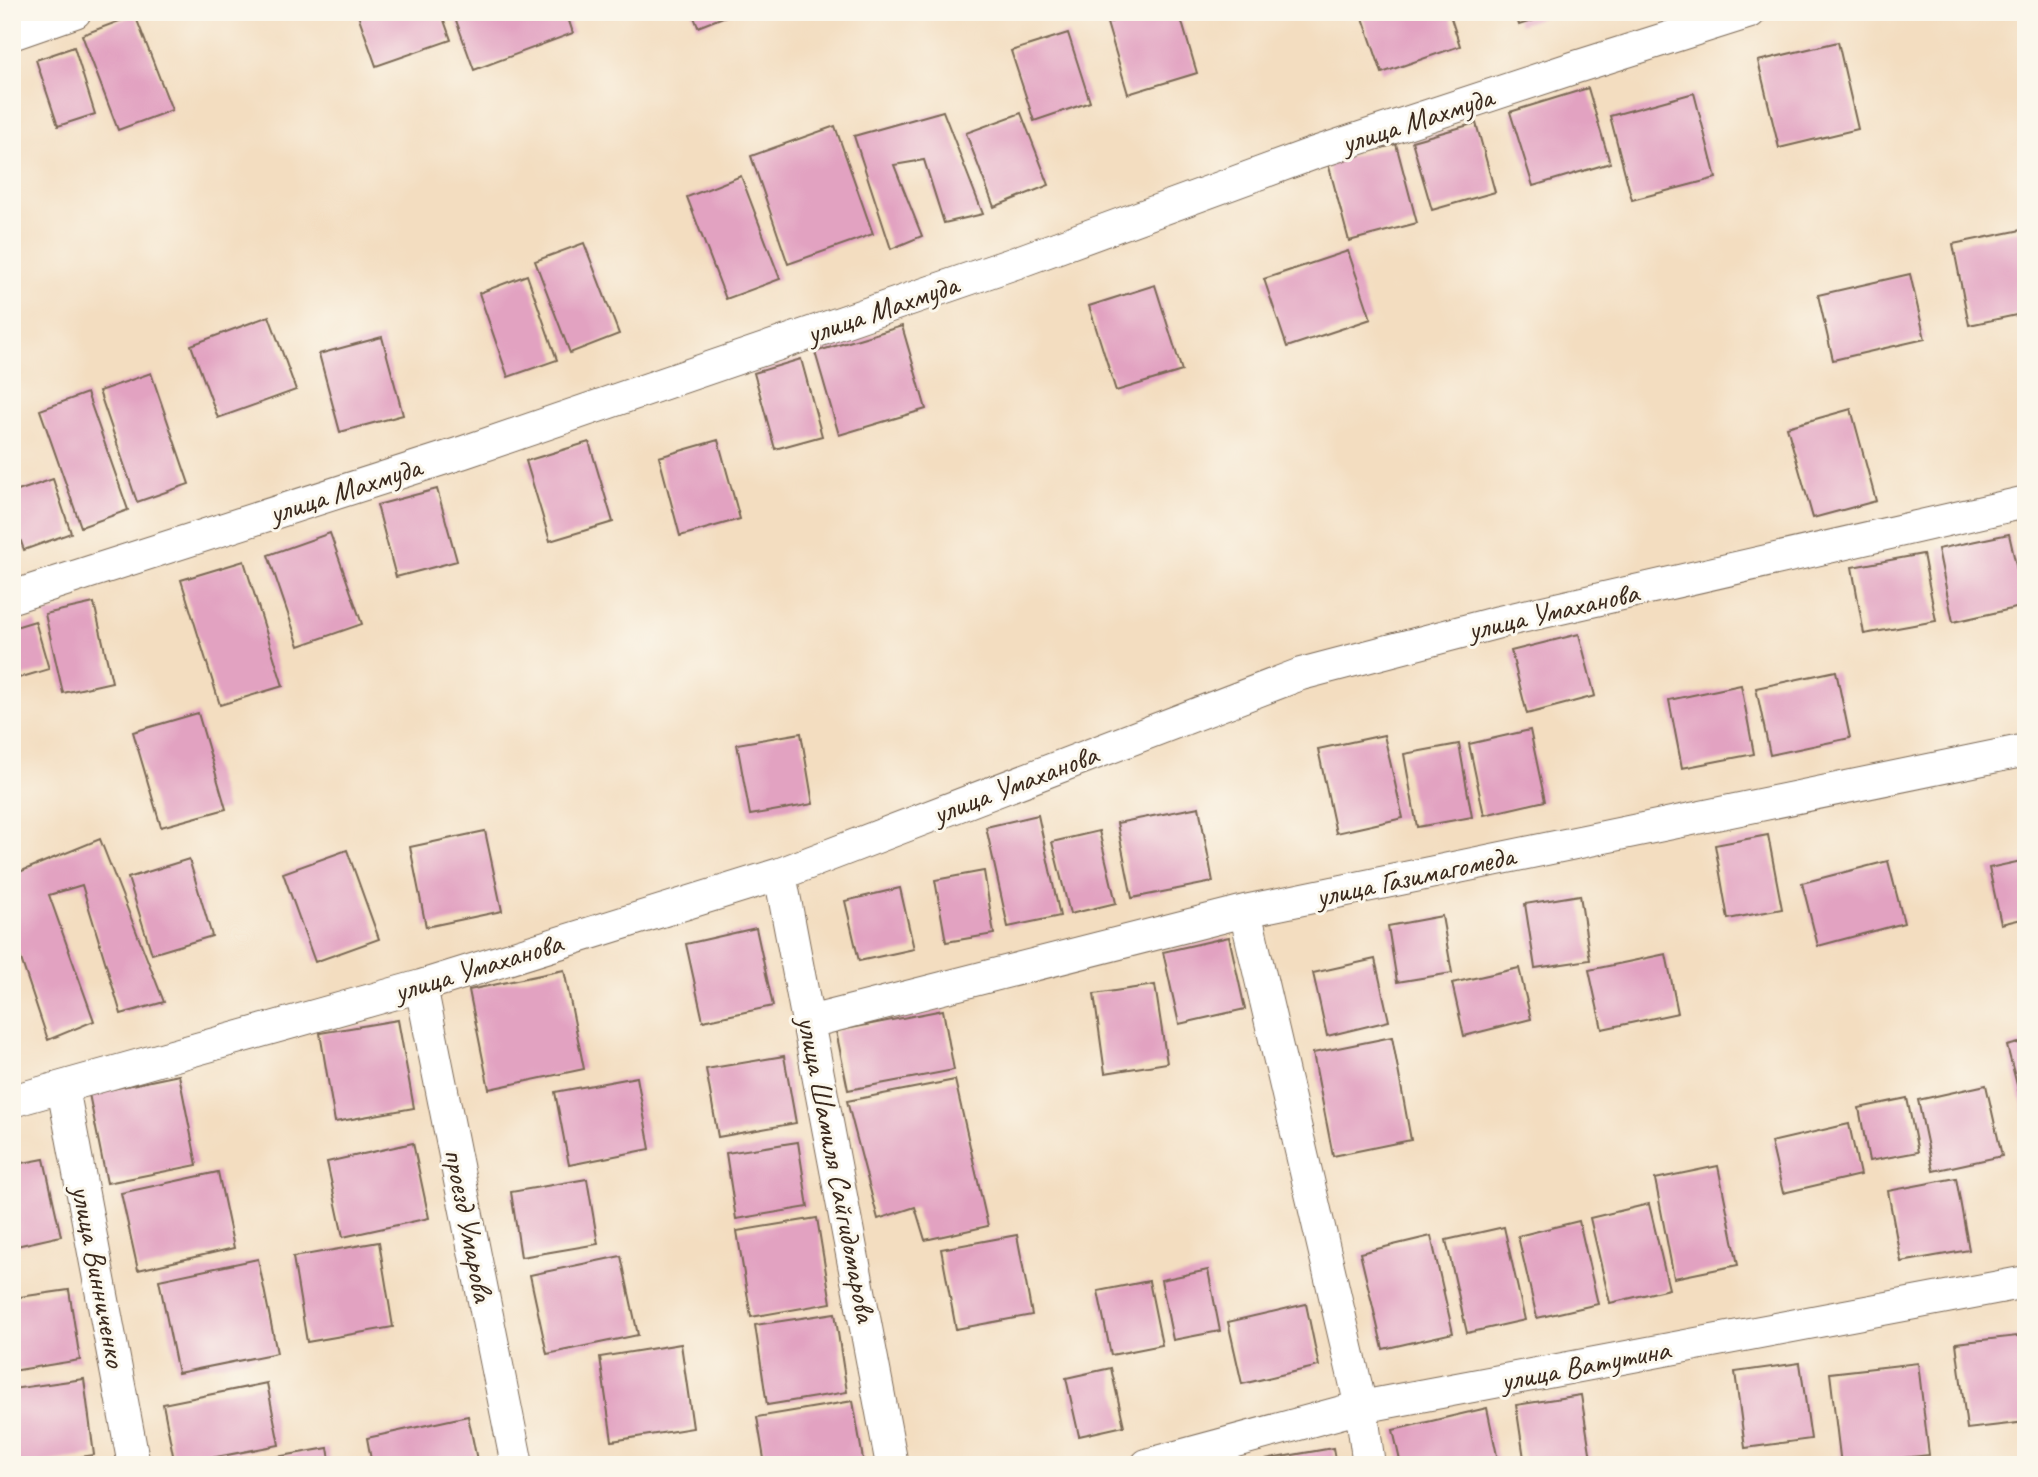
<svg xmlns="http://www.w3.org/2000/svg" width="2038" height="1477" viewBox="0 0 2038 1477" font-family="Caveat,sans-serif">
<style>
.building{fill:#e2a2c1}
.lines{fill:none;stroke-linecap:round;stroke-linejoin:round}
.street-casing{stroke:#7b6957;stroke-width:34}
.street{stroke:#fff;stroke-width:32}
.labels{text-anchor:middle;stroke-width:6;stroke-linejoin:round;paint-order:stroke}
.street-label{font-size:30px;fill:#3b2a1e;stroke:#fbf7ec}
</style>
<rect width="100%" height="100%" fill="#fbf7ec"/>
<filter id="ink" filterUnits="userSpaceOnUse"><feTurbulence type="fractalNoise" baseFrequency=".0143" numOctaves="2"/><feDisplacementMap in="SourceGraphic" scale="14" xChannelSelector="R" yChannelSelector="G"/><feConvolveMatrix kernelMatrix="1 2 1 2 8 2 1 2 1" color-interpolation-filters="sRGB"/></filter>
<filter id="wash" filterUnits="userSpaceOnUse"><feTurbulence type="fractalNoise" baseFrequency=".00686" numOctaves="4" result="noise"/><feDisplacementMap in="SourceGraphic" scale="28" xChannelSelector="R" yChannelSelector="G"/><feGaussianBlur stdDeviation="1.57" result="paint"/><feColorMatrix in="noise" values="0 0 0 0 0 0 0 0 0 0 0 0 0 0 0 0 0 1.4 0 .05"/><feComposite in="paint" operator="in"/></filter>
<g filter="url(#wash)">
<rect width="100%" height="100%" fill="#f3ddc0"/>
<g id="blocks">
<!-- building -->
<path class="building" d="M 357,12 L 441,12 L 451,40 L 376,66 Z
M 453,12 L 566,12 L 573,33 L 474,70 Z
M 692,12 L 736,12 L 698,27 Z
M 1142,12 L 1179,12 L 1197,73 L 1128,94 L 1107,23 Z
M 1361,12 L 1449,12 L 1460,46 L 1382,73 Z
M 1515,12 L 1556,12 L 1556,13 L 1519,25 Z
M 135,15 L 172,110 L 118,130 L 82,35 Z
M 1068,33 L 1090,102 L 1034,121 L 1011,51 Z
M 1838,42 L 1858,129 L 1779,148 L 1758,61 Z
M 74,47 L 95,114 L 58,126 L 36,60 Z
M 1588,88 L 1610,163 L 1533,186 L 1510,112 Z
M 1694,93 L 1716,178 L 1632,200 L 1610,116 Z
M 943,111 L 983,214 L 944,223 L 924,160 L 894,165 L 922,236 L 891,249 L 854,136 Z
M 1021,113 L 1049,185 L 994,207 L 966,133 Z
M 1476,123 L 1495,192 L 1432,210 L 1412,141 Z
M 835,126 L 873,234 L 788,264 L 751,156 Z
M 1396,144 L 1417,223 L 1349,241 L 1328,163 Z
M 741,176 L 780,279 L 726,299 L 687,197 Z
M 2026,229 L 2026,313 L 1969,325 L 1953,244 Z
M 584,243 L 619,334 L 570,353 L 535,261 Z
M 1348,251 L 1371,319 L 1287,347 L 1264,279 Z
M 1910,274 L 1925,339 L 1833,360 L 1818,295 Z
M 527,275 L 557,360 L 508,377 L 479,293 Z
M 1155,285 L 1182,371 L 1116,391 L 1089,306 Z
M 269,316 L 296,390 L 218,418 L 191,345 Z
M 902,326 L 926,409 L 839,435 L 815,352 Z
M 382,337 L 403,415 L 340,432 L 319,354 Z
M 801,359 L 822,436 L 775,449 L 754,373 Z
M 151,373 L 189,484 L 137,502 L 99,391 Z
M 87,393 L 128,510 L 81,527 L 40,410 Z
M 1851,409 L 1876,501 L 1813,518 L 1787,427 Z
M 718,440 L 740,519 L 680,536 L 659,457 Z
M 589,442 L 613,522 L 550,541 L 526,461 Z
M 53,479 L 71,533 L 24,550 L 12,516 L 12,493 Z
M 437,489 L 457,561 L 396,577 L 377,505 Z
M 330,533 L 362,624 L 299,646 L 268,555 Z
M 2009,534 L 2025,606 L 1953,622 L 1938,549 Z
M 1923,554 L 1936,621 L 1864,634 L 1852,567 Z
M 244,561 L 283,686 L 220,705 L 181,580 Z
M 94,603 L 112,682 L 63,693 L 45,614 Z
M 35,621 L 49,669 L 12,680 L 12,628 Z
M 1579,634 L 1595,696 L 1527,714 L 1511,651 Z
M 1836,671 L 1850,738 L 1770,755 L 1756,688 Z
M 1741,685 L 1754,754 L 1682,768 L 1669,700 Z
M 198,713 L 226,809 L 161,827 L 133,732 Z
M 1530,730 L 1545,801 L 1484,815 L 1469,744 Z
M 801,733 L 813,804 L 750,815 L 737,744 Z
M 1384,735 L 1403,818 L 1336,833 L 1318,749 Z
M 1459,744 L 1472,817 L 1417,827 L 1404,754 Z
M 1199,807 L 1213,882 L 1132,898 L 1117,823 Z
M 1038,815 L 1060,916 L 1008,927 L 986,827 Z
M 485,831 L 502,911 L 426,927 L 410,847 Z
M 1099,831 L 1116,903 L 1070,914 L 1052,842 Z
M 1768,835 L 1782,909 L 1728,919 L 1715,845 Z
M 100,839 L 164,1002 L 121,1014 L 82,885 L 49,895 L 94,1021 L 48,1040 L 12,932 L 12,875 Z
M 347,850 L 379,939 L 315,962 L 283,873 Z
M 189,859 L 212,936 L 152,954 L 128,878 Z
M 2026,860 L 2026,918 L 2001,924 L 1989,868 Z
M 1888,861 L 1904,923 L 1818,946 L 1802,883 Z
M 984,871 L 994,934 L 946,942 L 935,880 Z
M 900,888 L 914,949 L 859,961 L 845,901 Z
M 1580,895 L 1590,960 L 1535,968 L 1525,904 Z
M 1442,916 L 1452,973 L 1397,982 L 1388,926 Z
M 756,928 L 773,1006 L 703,1021 L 686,944 Z
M 1229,937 L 1245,1009 L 1179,1024 L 1163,952 Z
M 1666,954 L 1678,1013 L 1602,1029 L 1589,970 Z
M 1375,959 L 1389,1021 L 1327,1036 L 1313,973 Z
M 1519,968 L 1531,1019 L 1464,1036 L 1452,983 Z
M 564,970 L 584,1069 L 489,1089 L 469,990 Z
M 1155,985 L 1167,1063 L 1105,1073 L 1094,994 Z
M 943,1010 L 954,1070 L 848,1090 L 836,1031 Z
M 398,1020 L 414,1108 L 335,1122 L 320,1033 Z
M 1392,1037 L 1411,1140 L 1333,1156 L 1313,1053 Z
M 2026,1041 L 2026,1116 L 2025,1116 L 2007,1046 Z
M 784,1056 L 796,1123 L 718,1137 L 706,1069 Z
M 179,1075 L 197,1165 L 107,1183 L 89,1094 Z
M 637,1077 L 650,1149 L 569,1165 L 555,1092 Z
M 955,1080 L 988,1226 L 925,1240 L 915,1207 L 878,1219 L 847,1101 Z
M 1986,1085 L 2002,1156 L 1933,1171 L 1918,1100 Z
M 1907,1098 L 1918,1152 L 1869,1161 L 1859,1108 Z
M 1849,1124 L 1860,1175 L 1783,1193 L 1771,1142 Z
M 798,1142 L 808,1207 L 736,1219 L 726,1153 Z
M 413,1143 L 429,1218 L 343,1237 L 327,1162 Z
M 44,1159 L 61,1236 L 12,1247 L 12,1165 Z
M 1718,1166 L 1738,1265 L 1674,1278 L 1655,1179 Z
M 218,1172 L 234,1248 L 138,1270 L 121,1193 Z
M 1956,1178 L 1969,1250 L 1901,1262 L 1888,1191 Z
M 587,1179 L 598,1244 L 521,1257 L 511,1192 Z
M 1649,1204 L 1669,1289 L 1610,1303 L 1590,1218 Z
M 817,1218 L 831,1303 L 751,1317 L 737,1231 Z
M 1579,1221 L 1598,1304 L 1537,1318 L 1518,1236 Z
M 1504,1227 L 1525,1320 L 1467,1333 L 1446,1240 Z
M 1017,1235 L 1032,1315 L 956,1329 L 941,1249 Z
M 1431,1236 L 1453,1333 L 1383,1349 L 1360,1253 Z
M 379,1242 L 393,1327 L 307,1342 L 293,1257 Z
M 621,1256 L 638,1335 L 547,1354 L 530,1275 Z
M 258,1259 L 277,1353 L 178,1373 L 159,1280 Z
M 1208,1270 L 1220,1331 L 1173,1340 L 1161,1280 Z
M 1149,1281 L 1162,1345 L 1111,1355 L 1098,1291 Z
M 69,1290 L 80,1360 L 12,1371 L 12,1298 Z
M 1306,1304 L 1319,1366 L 1242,1384 L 1228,1322 Z
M 835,1313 L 847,1392 L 767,1405 L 755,1325 Z
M 2026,1335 L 2026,1422 L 1967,1429 L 1956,1343 Z
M 681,1344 L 693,1428 L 612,1441 L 600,1357 Z
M 1800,1363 L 1811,1439 L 1745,1448 L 1735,1372 Z
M 1918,1363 L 1929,1455 L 1841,1465 L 1830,1373 Z
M 1111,1368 L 1124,1426 L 1079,1436 L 1066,1378 Z
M 84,1379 L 94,1455 L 26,1465 L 12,1465 L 12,1389 Z
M 267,1383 L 279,1445 L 175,1465 L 163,1404 Z
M 1581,1395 L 1592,1465 L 1525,1465 L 1516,1405 Z
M 853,1401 L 864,1465 L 765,1465 L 757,1417 Z
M 1487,1408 L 1499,1465 L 1401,1465 L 1393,1430 Z
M 468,1416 L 478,1465 L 372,1465 L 367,1438 Z
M 328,1448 L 331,1465 L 247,1465 L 247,1462 Z
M 1333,1448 L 1336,1465 L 1247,1465 L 1247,1463 Z"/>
</g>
</g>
<g filter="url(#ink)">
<use href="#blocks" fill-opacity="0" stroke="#7b6957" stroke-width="2"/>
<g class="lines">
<!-- street casing -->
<g class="street-casing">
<path id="street" d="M 12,34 L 75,12
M 12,597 L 464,452 L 1015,263 L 1312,154 L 1573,68 L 1750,12
M 780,874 L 892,1465
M 1245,911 L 1361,1407 L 1369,1465
M 421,986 L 517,1465
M 809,1022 L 1245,911 L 2026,750
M 63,1088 L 134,1465
M 12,1101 L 421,986 L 780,874 L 1301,674 L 1499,622 L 2026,502
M 1147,1465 L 1361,1407 L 2026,1282"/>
</g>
<!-- street -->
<use href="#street" class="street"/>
</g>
</g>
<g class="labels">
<!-- street labels -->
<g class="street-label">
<text transform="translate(1417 120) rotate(-18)" y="10">улица Махмуда</text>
<text transform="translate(882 309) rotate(-19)" y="10">улица Махмуда</text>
<text transform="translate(345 490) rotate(-18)" y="10">улица Махмуда</text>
<text transform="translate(1553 611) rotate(-13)" y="10">улица Умаханова</text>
<text transform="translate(1015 784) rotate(-21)" y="10">улица Умаханова</text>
<text transform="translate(1415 876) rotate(-12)" y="10">улица Газимагомеда</text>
<text transform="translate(478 967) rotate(-17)" y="10">улица Умаханова</text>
<text transform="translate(837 1169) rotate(79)" y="10">улица Шамиля Сайгидомарова</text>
<text transform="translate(469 1225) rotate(79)" y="10">проезд Умарова</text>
<text transform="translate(99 1276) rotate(79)" y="10">улица Винниченко</text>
<text transform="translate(1585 1365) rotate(-11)" y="10">улица Ватутина</text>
</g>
</g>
<!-- margin -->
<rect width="2038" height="1477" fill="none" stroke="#fbf7ec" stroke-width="42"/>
</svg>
